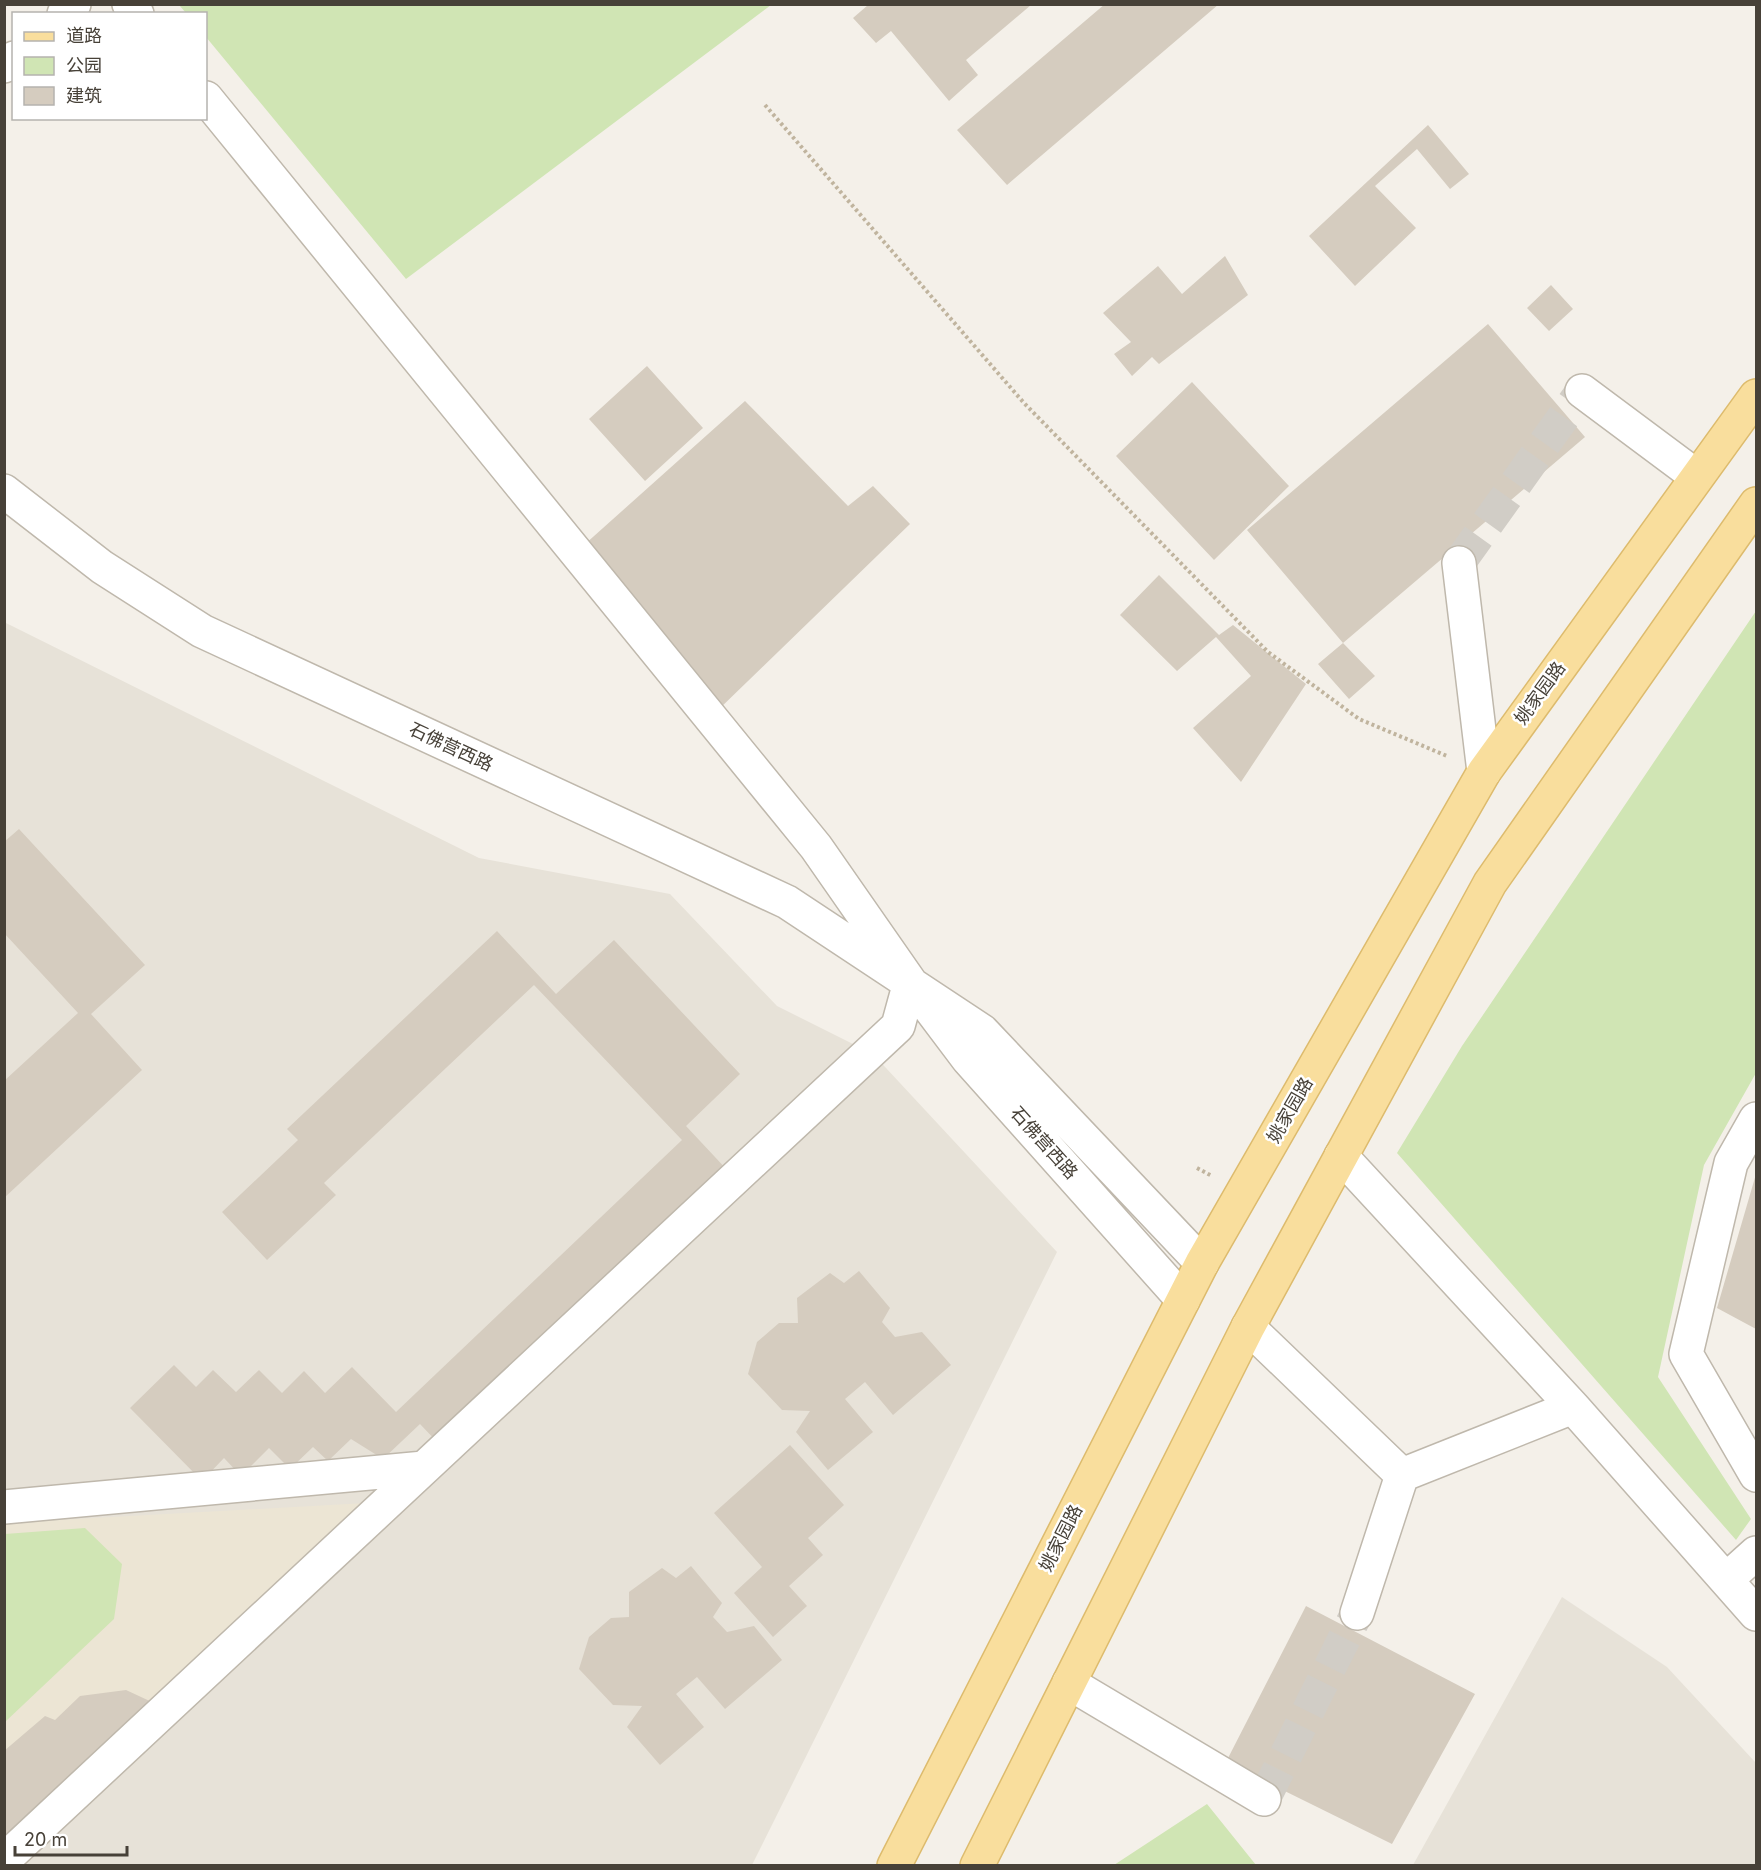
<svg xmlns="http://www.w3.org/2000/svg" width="1761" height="1870" viewBox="0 0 1761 1870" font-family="Inter,'Noto Sans SC',sans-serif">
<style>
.residential{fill:#e7e2d8}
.education{fill:#ece5d4}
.green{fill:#d0e5b4}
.building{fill:#d5ccbf}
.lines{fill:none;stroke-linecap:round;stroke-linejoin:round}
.minor-tunnel{stroke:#d1cdc6;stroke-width:33;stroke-dasharray:33 16;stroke-linecap:butt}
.minor-casing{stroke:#bfb8ac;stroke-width:36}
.major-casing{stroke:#ddbb6d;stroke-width:36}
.path{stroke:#c0b49e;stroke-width:4;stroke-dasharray:3 3;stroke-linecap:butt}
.minor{stroke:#fff;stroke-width:33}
.major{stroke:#f9de9d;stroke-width:33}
.labels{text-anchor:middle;stroke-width:5;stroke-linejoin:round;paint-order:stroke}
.street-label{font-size:18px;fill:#474138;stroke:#fff}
</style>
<rect width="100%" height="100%" fill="#f4f0e9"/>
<!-- residential -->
<path class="residential" d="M 4,622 L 479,858 L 670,894 L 777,1006 L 873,1054 L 1057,1252 L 752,1865 L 5,1865 Z
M 1562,1597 L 1667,1667 L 1756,1763 L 1756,1865 L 1413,1865 Z"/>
<!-- education -->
<path class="education" d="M 402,1501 L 5,1862 L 4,1523 Z"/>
<!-- green -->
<path class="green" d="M 179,5 L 771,5 L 406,279 L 206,37 L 206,14 L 186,13 Z
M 1756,611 L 1756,1073 L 1704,1165 L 1658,1377 L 1751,1519 L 1736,1540 L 1397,1153 L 1462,1046 Z
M 85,1528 L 122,1564 L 114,1619 L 5,1722 L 5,1534 Z
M 1207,1804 L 1256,1865 L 1114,1865 Z"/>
<!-- building -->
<path class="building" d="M 1105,4 L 1219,4 L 1007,185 L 957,130 Z
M 868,5 L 1031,5 L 966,60 L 978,75 L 949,101 L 891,31 L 876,43 L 853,18 Z
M 1428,125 L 1469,174 L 1450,189 L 1417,149 L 1375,186 L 1416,228 L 1355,286 L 1309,236 Z
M 1225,256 L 1248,295 L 1159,364 L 1152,357 L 1132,376 L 1114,354 L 1131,342 L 1103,313 L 1158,266 L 1182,294 Z
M 1551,285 L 1573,309 L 1549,331 L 1527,308 Z
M 1488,324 L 1585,437 L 1343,643 L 1247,530 Z
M 647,366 L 703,428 L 645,481 L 589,419 Z
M 1192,382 L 1289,486 L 1214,560 L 1116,456 Z
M 745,401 L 848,506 L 873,486 L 910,524 L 716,712 L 584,545 Z
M 1159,575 L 1219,635 L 1233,625 L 1306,684 L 1241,782 L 1193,728 L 1251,676 L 1216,637 L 1177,671 L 1120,615 Z
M 1343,643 L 1375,676 L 1349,699 L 1318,664 Z
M 19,829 L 145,965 L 91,1014 L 142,1070 L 4,1198 L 4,1081 L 78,1013 L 4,933 L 4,842 Z
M 497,931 L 556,994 L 614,940 L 740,1074 L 686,1126 L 729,1172 L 439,1444 L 420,1424 L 383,1459 L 351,1439 L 328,1461 L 313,1447 L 290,1469 L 269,1448 L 241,1476 L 224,1458 L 202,1481 L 130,1408 L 174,1365 L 196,1387 L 213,1370 L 236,1392 L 259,1370 L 282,1393 L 304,1371 L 325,1393 L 352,1367 L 396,1412 L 682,1140 L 534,985 L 324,1183 L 336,1195 L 267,1260 L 222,1212 L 298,1140 L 287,1129 Z
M 1756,1174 L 1756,1329 L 1717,1308 Z
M 859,1271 L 890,1308 L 882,1322 L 895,1337 L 922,1332 L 951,1365 L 893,1415 L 865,1382 L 845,1399 L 873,1432 L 828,1470 L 796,1432 L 810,1411 L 782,1410 L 748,1374 L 757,1342 L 779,1323 L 798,1323 L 797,1298 L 830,1273 L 844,1283 Z
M 790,1445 L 844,1505 L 808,1538 L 823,1555 L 789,1586 L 807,1606 L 773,1637 L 734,1593 L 762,1567 L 714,1513 Z
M 691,1566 L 722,1603 L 713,1617 L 727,1632 L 754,1626 L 782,1660 L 725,1709 L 697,1677 L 676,1694 L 704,1727 L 660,1765 L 627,1727 L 642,1706 L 613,1705 L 579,1669 L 589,1637 L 611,1618 L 629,1617 L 629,1592 L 662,1568 L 676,1578 Z
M 1306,1606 L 1475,1694 L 1392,1844 L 1226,1762 Z
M 126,1690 L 154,1703 L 4,1839 L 4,1751 L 45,1716 L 55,1720 L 80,1696 Z"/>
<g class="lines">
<!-- minor-tunnel -->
<path class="minor-tunnel" d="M 1459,563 L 1582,391
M 1264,1799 L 1357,1613"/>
<!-- minor casing -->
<g class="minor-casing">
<path id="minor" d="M 129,4 L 137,14
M 64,14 L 74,4
M 4,66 L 14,58
M 206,98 L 816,847 L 910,982 L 968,1059 L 1183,1300
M 1582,391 L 1696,476
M 4,491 L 102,567 L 202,631 L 787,902 L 982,1031 L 1202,1263
M 1459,563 L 1484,772
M 1756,1119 L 1731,1163 L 1686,1354 L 1756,1475
M 1341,1156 L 1573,1407 L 1756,1614
M 1248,1327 L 1402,1475 L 1357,1613
M 1402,1475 L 1573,1407
M 4,1507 L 424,1468
M 1726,1580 L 1756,1553
M 1069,1683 L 1264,1799
M 4,1860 L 898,1026 L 910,982"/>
</g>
<!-- major casing -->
<g class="major-casing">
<path id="major" d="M 894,1866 L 1202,1263 L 1484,772 L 1756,396
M 977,1866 L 1248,1327 L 1490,883 L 1756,504"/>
</g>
<!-- path -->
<path class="path" d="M 765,105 L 1024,403 L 1268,652 L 1359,719 L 1447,756
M 1197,1168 L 1212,1176"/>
<!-- minor -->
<use href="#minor" class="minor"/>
<!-- major -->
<use href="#major" class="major"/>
</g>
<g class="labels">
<!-- street labels -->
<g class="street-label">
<text transform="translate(1540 693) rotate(-54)" y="6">姚家园路</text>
<text transform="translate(451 747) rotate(25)" y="6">石佛营西路</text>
<text transform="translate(1290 1110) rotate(-60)" y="6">姚家园路</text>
<text transform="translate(1044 1143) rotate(48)" y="6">石佛营西路</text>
<text transform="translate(1061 1538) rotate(-63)" y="6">姚家园路</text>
</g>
</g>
<!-- border -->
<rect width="1761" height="1870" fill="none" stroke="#474138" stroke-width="12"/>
<!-- legend -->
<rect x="12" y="12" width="195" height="108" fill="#ffffff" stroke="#b5b3af" stroke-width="1.5"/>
<rect x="24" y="32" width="30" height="9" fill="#f9de9d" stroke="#b5b3af" stroke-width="1.5"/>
<text x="66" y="42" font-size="18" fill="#474138">道路</text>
<rect x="24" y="57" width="30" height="18" fill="#d0e5b4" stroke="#b5b3af" stroke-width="1.5"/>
<text x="66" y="72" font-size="18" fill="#474138">公园</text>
<rect x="24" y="87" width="30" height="18" fill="#d5ccbf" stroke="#b5b3af" stroke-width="1.5"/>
<text x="66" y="102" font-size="18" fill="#474138">建筑</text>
<!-- scale -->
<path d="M15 1846v9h112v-9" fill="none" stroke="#474138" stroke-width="3"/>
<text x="24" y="1846" font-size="18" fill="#474138" stroke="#ffffff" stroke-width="4.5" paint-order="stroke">20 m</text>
</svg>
